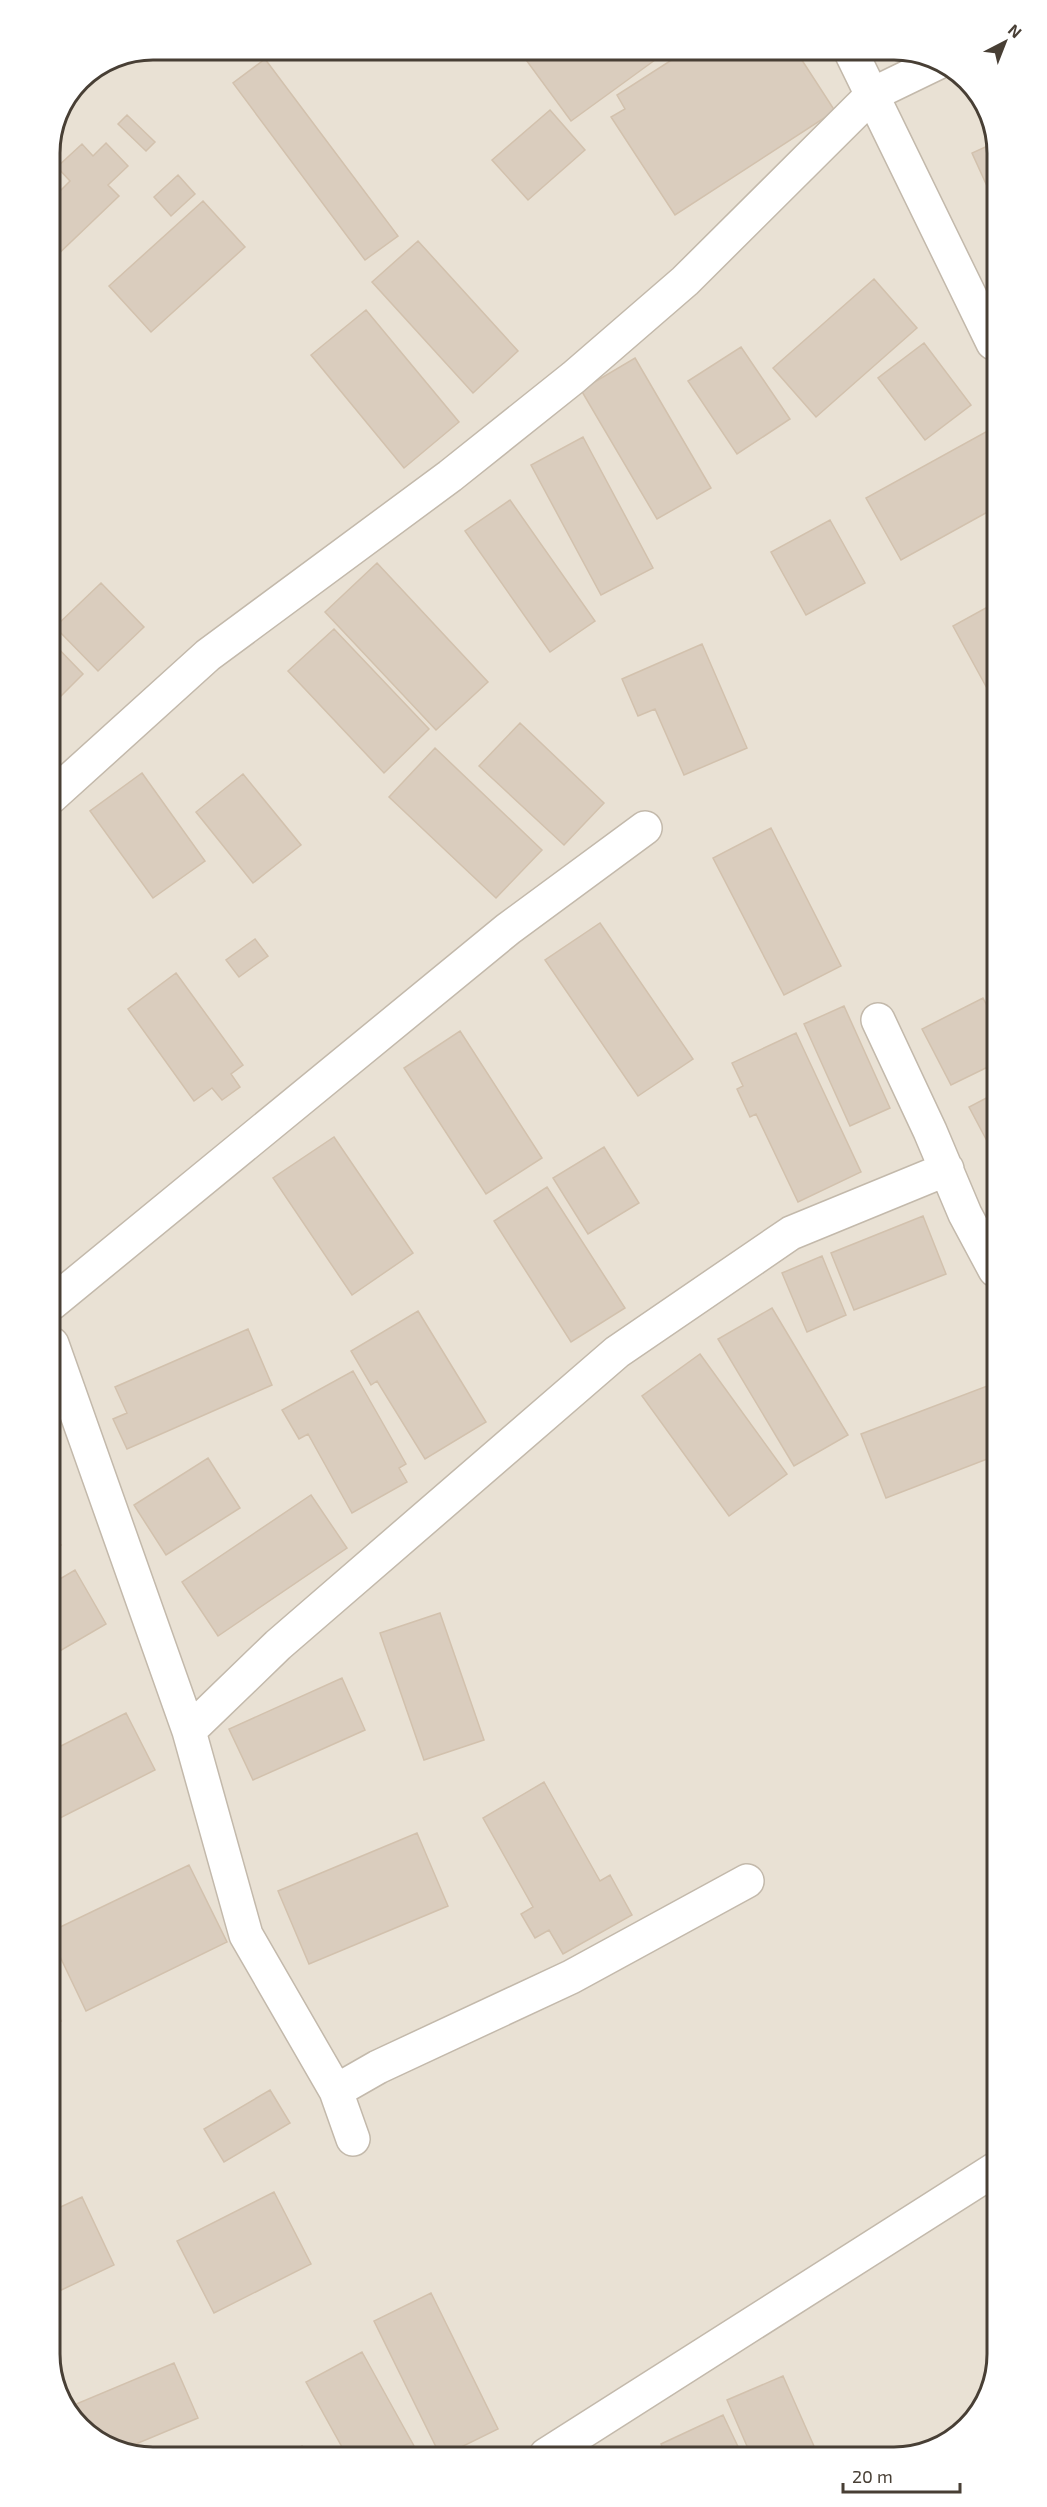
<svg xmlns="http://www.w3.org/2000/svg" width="1047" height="2507" viewBox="0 0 1047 2507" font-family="'Exo 2',sans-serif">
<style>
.residential{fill:#e9e1d4}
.building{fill:#dacdbe;stroke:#d2c1ad;stroke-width:1.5}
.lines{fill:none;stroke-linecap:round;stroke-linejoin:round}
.street-casing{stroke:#c3b9ab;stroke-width:36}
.street{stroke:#fff;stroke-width:33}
.rim{fill:none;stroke:#483f35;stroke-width:3}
</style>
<rect width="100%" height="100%" fill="#f4efe6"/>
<!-- residential -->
<path class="residential" d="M 901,50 L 957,71 L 992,120 L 997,2355 L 976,2417 L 927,2452 L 146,2457 L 90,2436 L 55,2387 L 50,146 L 80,79 L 114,57 Z"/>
<!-- building -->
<path class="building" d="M 796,51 L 835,111 L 675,215 L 611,117 L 625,109 L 617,95 L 684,52 Z
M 666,52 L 571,121 L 521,53 Z
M 265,59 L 398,236 L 365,260 L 233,83 Z
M 550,110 L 585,150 L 528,200 L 492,160 Z
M 127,115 L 155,142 L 146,151 L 118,124 Z
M 106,143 L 128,166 L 108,185 L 119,196 L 50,262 L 50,201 L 70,181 L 57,167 L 82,144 L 93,156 Z
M 992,144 L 992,197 L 972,153 Z
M 178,175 L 195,194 L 171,216 L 154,197 Z
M 203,201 L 245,247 L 151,332 L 109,286 Z
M 418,241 L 518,351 L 473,393 L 372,282 Z
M 874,279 L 917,328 L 816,417 L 773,368 Z
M 366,310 L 459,422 L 404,468 L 311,355 Z
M 924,343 L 971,405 L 925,440 L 878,378 Z
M 741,347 L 790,419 L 737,454 L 688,381 Z
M 635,358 L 711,488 L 657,519 L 581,390 Z
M 993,428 L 993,509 L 901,560 L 866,498 Z
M 583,437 L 653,568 L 601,595 L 531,465 Z
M 510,500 L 595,621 L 550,652 L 465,531 Z
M 830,520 L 865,583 L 806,615 L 771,552 Z
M 377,563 L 488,682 L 436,730 L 325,612 Z
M 101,583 L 144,627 L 98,671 L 55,627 Z
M 993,604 L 994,701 L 953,626 Z
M 334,629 L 429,729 L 384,773 L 288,671 Z
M 51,641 L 83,674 L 51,706 Z
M 702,644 L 747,748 L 684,775 L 655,709 L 638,716 L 622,679 Z
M 520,723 L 604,803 L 564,845 L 479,766 Z
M 435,748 L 542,850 L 496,898 L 389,797 Z
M 142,773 L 205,861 L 153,898 L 90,811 Z
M 243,774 L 301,845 L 253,883 L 196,812 Z
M 771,828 L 841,966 L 784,995 L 713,858 Z
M 600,923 L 693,1059 L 638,1096 L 545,960 Z
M 255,939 L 268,956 L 239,977 L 226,960 Z
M 176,973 L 243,1065 L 231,1074 L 240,1087 L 222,1100 L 212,1088 L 194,1101 L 128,1009 Z
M 983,998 L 994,1019 L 994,1064 L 951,1085 L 922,1029 Z
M 844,1006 L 890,1108 L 850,1126 L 804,1024 Z
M 460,1031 L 542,1158 L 486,1194 L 404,1068 Z
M 796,1033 L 861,1172 L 798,1202 L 756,1114 L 750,1117 L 737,1089 L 743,1086 L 732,1063 Z
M 994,1094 L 995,1156 L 969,1107 Z
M 334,1137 L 413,1253 L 352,1295 L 273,1178 Z
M 604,1147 L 639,1203 L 588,1234 L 553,1178 Z
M 547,1187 L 625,1308 L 571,1342 L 494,1221 Z
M 923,1216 L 946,1274 L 854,1310 L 831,1253 Z
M 822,1256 L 846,1315 L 807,1332 L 782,1273 Z
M 772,1308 L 848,1435 L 794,1466 L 718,1339 Z
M 418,1311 L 486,1422 L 425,1459 L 377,1381 L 371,1385 L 351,1351 Z
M 248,1329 L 272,1385 L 127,1449 L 113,1419 L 127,1413 L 115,1387 Z
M 700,1354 L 787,1474 L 729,1516 L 642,1396 Z
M 353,1371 L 406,1464 L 399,1468 L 407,1482 L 352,1513 L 308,1434 L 299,1439 L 282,1410 Z
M 995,1383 L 995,1456 L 886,1498 L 861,1434 Z
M 208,1458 L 240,1508 L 166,1555 L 134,1505 Z
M 311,1495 L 347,1548 L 218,1636 L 182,1582 Z
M 53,1533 L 61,1545 L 53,1550 Z
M 75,1570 L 106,1624 L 53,1655 L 53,1583 Z
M 440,1613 L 484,1740 L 424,1760 L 380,1633 Z
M 342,1678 L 365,1730 L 253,1780 L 229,1729 Z
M 126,1713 L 155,1770 L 54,1821 L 53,1750 Z
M 544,1782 L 600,1881 L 610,1875 L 632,1915 L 563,1954 L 549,1930 L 535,1938 L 521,1914 L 533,1907 L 483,1818 Z
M 417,1833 L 448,1906 L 309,1964 L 278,1891 Z
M 189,1865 L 227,1942 L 86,2011 L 54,1944 L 54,1930 Z
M 54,2004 L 61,2021 L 54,2023 Z
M 270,2090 L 290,2123 L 224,2162 L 204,2129 Z
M 274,2192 L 311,2264 L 214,2313 L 177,2241 Z
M 82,2197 L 114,2265 L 55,2293 L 54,2210 Z
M 431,2293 L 498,2429 L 445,2455 L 440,2455 L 374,2321 Z
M 362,2352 L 419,2455 L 347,2456 L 306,2382 Z
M 174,2363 L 198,2418 L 124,2449 L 90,2436 L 69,2407 Z
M 783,2376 L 817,2453 L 750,2453 L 727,2400 Z
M 723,2415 L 741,2453 L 665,2454 L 661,2444 Z
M 302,2446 L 308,2456 L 284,2456 Z"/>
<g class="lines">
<!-- street casing -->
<g class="street-casing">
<path id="street" d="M 850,50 L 993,343
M 51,797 L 208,655 L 450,476 L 574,377 L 685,281 L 873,94 L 937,63
M 878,1020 L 930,1131 L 965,1214 L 995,1270
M 52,1303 L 508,929 L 645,828
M 52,1344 L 189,1731 L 246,1935 L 336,2091 L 353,2139
M 189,1731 L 278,1645 L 617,1352 L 791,1233 L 947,1169
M 336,2091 L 378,2067 L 571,1977 L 747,1881
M 546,2455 L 997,2168"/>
</g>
<!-- street -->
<use href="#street" class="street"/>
</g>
<!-- crop -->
<path d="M0 0H1047V2507H0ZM153 60H894A93 93 0 0 1 987 153V2354A93 93 0 0 1 894 2447H153A93 93 0 0 1 60 2354V153A93 93 0 0 1 153 60Z" fill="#fff" fill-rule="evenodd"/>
<path class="rim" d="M153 60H894A93 93 0 0 1 987 153V2354A93 93 0 0 1 894 2447H153A93 93 0 0 1 60 2354V153A93 93 0 0 1 153 60Z"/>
<!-- north arrow -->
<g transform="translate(1005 42) rotate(42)" stroke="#ffffff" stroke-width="4.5" paint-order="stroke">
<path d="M0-4.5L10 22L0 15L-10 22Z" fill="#483f35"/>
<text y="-9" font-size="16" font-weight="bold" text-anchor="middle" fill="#483f35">N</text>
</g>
<!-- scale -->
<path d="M843 2483v9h117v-9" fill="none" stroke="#483f35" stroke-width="3"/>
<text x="852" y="2483" font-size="18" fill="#483f35" stroke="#ffffff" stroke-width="4.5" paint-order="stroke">20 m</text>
</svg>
